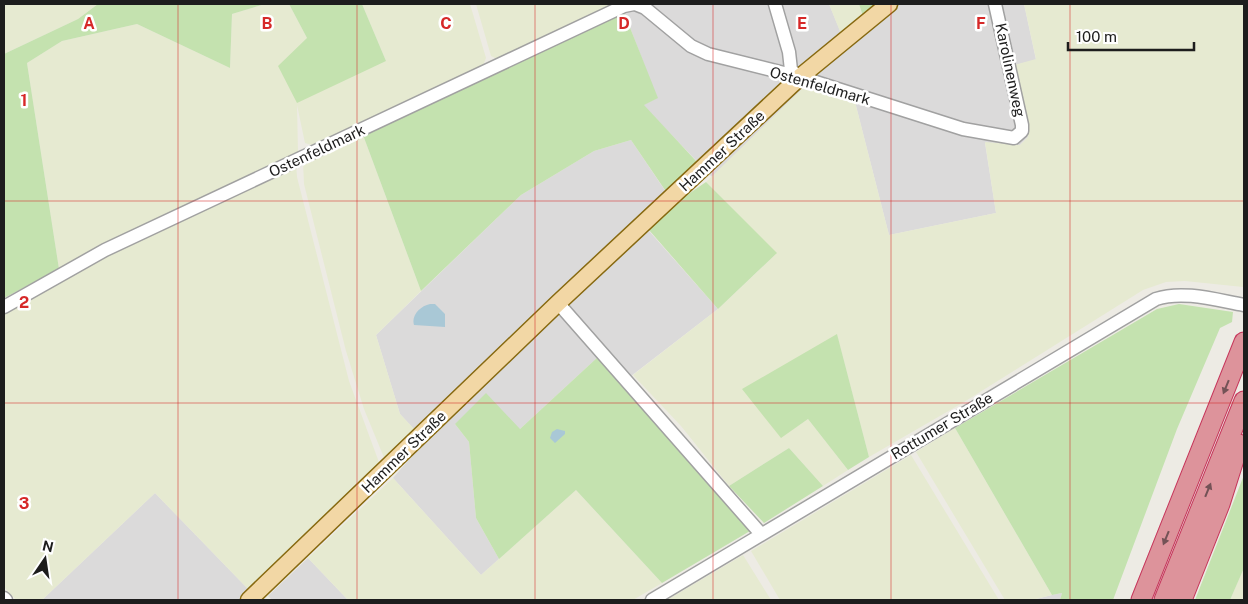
<svg xmlns="http://www.w3.org/2000/svg" width="1248" height="604" viewBox="0 0 1248 604" font-family="'Public Sans',sans-serif">
<style>
.residential{fill:#dbdada}
.farmland{fill:#e6ead1}
.grass{fill:#c4e2af}
.water{fill:#a9c8d6}
.lines{fill:none;stroke-linecap:round;stroke-linejoin:round}
.minor-casing{stroke:#a1a1a1;stroke-width:15}
.major-casing{stroke:#876910;stroke-width:19}
.highway-casing{stroke:#c6365b;stroke-width:21}
.minor{stroke:#fff;stroke-width:12}
.major{stroke:#f2d7a5;stroke-width:16}
.highway{stroke:#dd939b;stroke-width:19}
.oneway{fill:#735256}
.grid{fill:none;stroke:#d62828;stroke-width:1;stroke-opacity:0.55}
.labels{text-anchor:middle;stroke-width:5;stroke-linejoin:round;paint-order:stroke}
.street-label{font-size:15px;fill:#1d1d1d;stroke:#fff}
.grid-label{font-size:16px;text-anchor:middle;font-weight:bold;fill:#d62828;stroke:#fff;stroke-width:5;stroke-linejoin:round;paint-order:stroke}
</style>
<rect width="100%" height="100%" fill="#edebe4"/>
<!-- residential -->
<path class="residential" d="M 621,4 L 829,4 L 841,33 L 877,4 L 1024,4 L 1036,60 L 1011,66 L 1028,137 L 1020,145 L 985,143 L 996,213 L 889,235 L 854,98 L 809,83 L 712,177 L 643,105 L 657,98 Z
M 631,140 L 674,204 L 649,231 L 718,309 L 622,383 L 599,356 L 520,429 L 455,424 L 469,442 L 476,518 L 499,559 L 481,575 L 393,478 L 425,441 L 400,414 L 376,335 L 521,195 L 594,151 Z
M 155,493 L 249,590 L 239,600 L 42,600 Z
M 308,558 L 348,600 L 272,600 L 268,596 Z
M 1062,593 L 1060,600 L 1032,600 L 1052,595 Z"/>
<!-- farmland -->
<path class="farmland" d="M 4,4 L 98,4 L 78,19 L 4,54 Z
M 265,4 L 289,4 L 307,38 L 386,61 L 362,4 L 470,4 L 486,58 L 482,68 L 318,147 L 305,143 L 297,105 L 298,152 L 289,158 L 59,269 L 27,63 L 62,41 L 137,24 L 230,68 L 232,14 Z
M 476,4 L 619,4 L 501,61 L 491,56 Z
M 829,4 L 859,4 L 863,16 L 841,34 Z
M 1024,4 L 1244,4 L 1243,287 L 1185,281 L 1166,282 L 1143,290 L 964,402 L 869,457 L 837,335 L 781,437 L 808,419 L 848,470 L 823,486 L 789,448 L 729,486 L 681,426 L 633,375 L 718,309 L 776,254 L 706,182 L 808,83 L 854,98 L 889,235 L 996,213 L 985,142 L 1020,145 L 1028,137 L 1011,66 L 1036,59 Z
M 363,135 L 421,291 L 376,335 L 400,414 L 416,431 L 385,460 L 364,409 L 346,351 L 304,184 L 303,162 Z
M 296,164 L 297,177 L 349,381 L 380,465 L 249,590 L 155,493 L 42,600 L 16,600 L 4,587 L 4,310 L 105,252 Z
M 955,428 L 1052,595 L 1032,600 L 1005,600 L 916,452 Z
M 911,455 L 999,600 L 780,600 L 751,551 Z
M 393,478 L 481,575 L 576,490 L 662,583 L 633,600 L 348,600 L 308,558 Z
M 743,555 L 771,600 L 667,600 Z
M 1244,568 L 1244,600 L 1230,600 Z"/>
<!-- grass -->
<path class="grass" d="M 98,4 L 265,4 L 232,14 L 230,68 L 137,24 L 62,41 L 27,63 L 59,269 L 4,298 L 4,54 L 78,19 Z
M 289,4 L 362,4 L 386,61 L 297,103 L 278,66 L 307,38 Z
M 859,4 L 877,4 L 863,16 Z
M 623,10 L 658,98 L 644,105 L 697,162 L 667,193 L 631,140 L 594,151 L 521,195 L 421,291 L 363,135 Z
M 706,182 L 777,253 L 718,309 L 649,230 L 674,204 Z
M 1179,304 L 1233,312 L 1232,322 L 1220,328 L 1177,429 L 1113,600 L 1060,600 L 1062,593 L 1052,595 L 955,428 L 1157,309 Z
M 837,334 L 869,457 L 848,470 L 808,419 L 781,438 L 742,389 Z
M 599,356 L 750,531 L 662,583 L 576,490 L 499,559 L 476,518 L 469,442 L 455,424 L 486,393 L 520,429 Z
M 789,448 L 823,486 L 764,523 L 729,486 Z
M 1244,475 L 1244,568 L 1230,600 L 1195,600 Z"/>
<!-- water -->
<path class="water" d="M 430,304 L 435,304 L 445,314 L 445,327 L 414,325 C 411,316 420,306 430,304 Z
M 557,429 L 565,431 L 565,434 L 555,443 L 550,438 L 552,432 Z"/>
<g class="lines">
<!-- minor casing -->
<g class="minor-casing">
<path id="minor" d="M 635,4 L 645,8 L 691,46 L 708,54 L 800,77 L 963,129 L 1014,138 L 1022,131 L 1022,125 L 995,4
M 775,4 L 789,52 L 791,70 L 800,77
M 558,303 L 761,534
M 4,307 L 105,250 L 624,6 L 634,4
M 4,598 L 6,600
M 652,600 L 1156,299 C 1183,290 1216,300 1244,305"/>
</g>
<!-- major casing -->
<g class="major-casing">
<path id="major" d="M 249,600 L 558,303 L 800,77 L 889,4"/>
</g>
<!-- highway casing -->
<g class="highway-casing">
<path id="highway" d="M 1141,600 L 1244,342
M 1164,600 L 1244,401
M 1182,600 L 1220,504 L 1239,444"/>
</g>
<!-- minor -->
<use href="#minor" class="minor"/>
<!-- major -->
<use href="#major" class="major"/>
<!-- highway -->
<use href="#highway" class="highway"/>
</g>
<!-- one-way arrows -->
<defs><path id="oneway-solid" d="M-6-.8H1V-3.2L6.5 0L1 3.2V.8H-6Z" transform="scale(1.25)"/></defs>
<g class="oneway">
<use href="#oneway-solid" transform="translate(1226 387) rotate(112)"/>
<use href="#oneway-solid" transform="translate(1208 490) rotate(-68)"/>
<use href="#oneway-solid" transform="translate(1166 538) rotate(112)"/>
</g>
<!-- grid -->
<path class="grid" d="M 178,4 L 178,600M 357,4 L 357,600M 535,4 L 535,600M 713,4 L 713,600M 891,4 L 891,600M 1070,4 L 1070,600M 4,201 L 1244,201M 4,403 L 1244,403"/>
<g class="labels">
<!-- street labels -->
<g class="street-label">
<text transform="translate(1010 70) rotate(78)" y="5">Karolinenweg</text>
<text transform="translate(820 86) rotate(16)" y="5">Ostenfeldmark</text>
<text transform="translate(317 151) rotate(-25)" y="5">Ostenfeldmark</text>
<text transform="translate(722 151) rotate(-43)" y="5">Hammer Straße</text>
<text transform="translate(942 426) rotate(-31)" y="5">Rottumer Straße</text>
<text transform="translate(404 452) rotate(-44)" y="5">Hammer Straße</text>
</g>
</g>
<g class="grid-label">
<text x="89" y="29">A</text>
<text x="267" y="29">B</text>
<text x="446" y="29">C</text>
<text x="624" y="29">D</text>
<text x="802" y="29">E</text>
<text x="981" y="29">F</text>
<text x="24" y="106">1</text>
<text x="24" y="308">2</text>
<text x="24" y="509">3</text>
</g>
<!-- border -->
<rect width="1248" height="604" fill="none" stroke="#1d1d1d" stroke-width="10"/>
<!-- north arrow -->
<g transform="translate(45 559) rotate(13)" stroke="#ffffff" stroke-width="4" paint-order="stroke">
<path d="M0-4L9 19L0 12L-9 19Z" fill="#1d1d1d"/>
<text y="-8" font-size="14" font-weight="bold" text-anchor="middle" fill="#1d1d1d">N</text>
</g>
<!-- scale -->
<path d="M1068 42v8h126v-8" fill="none" stroke="#1d1d1d" stroke-width="2.5"/>
<text x="1076" y="42" font-size="15" fill="#1d1d1d" stroke="#ffffff" stroke-width="4" paint-order="stroke">100 m</text>
</svg>
